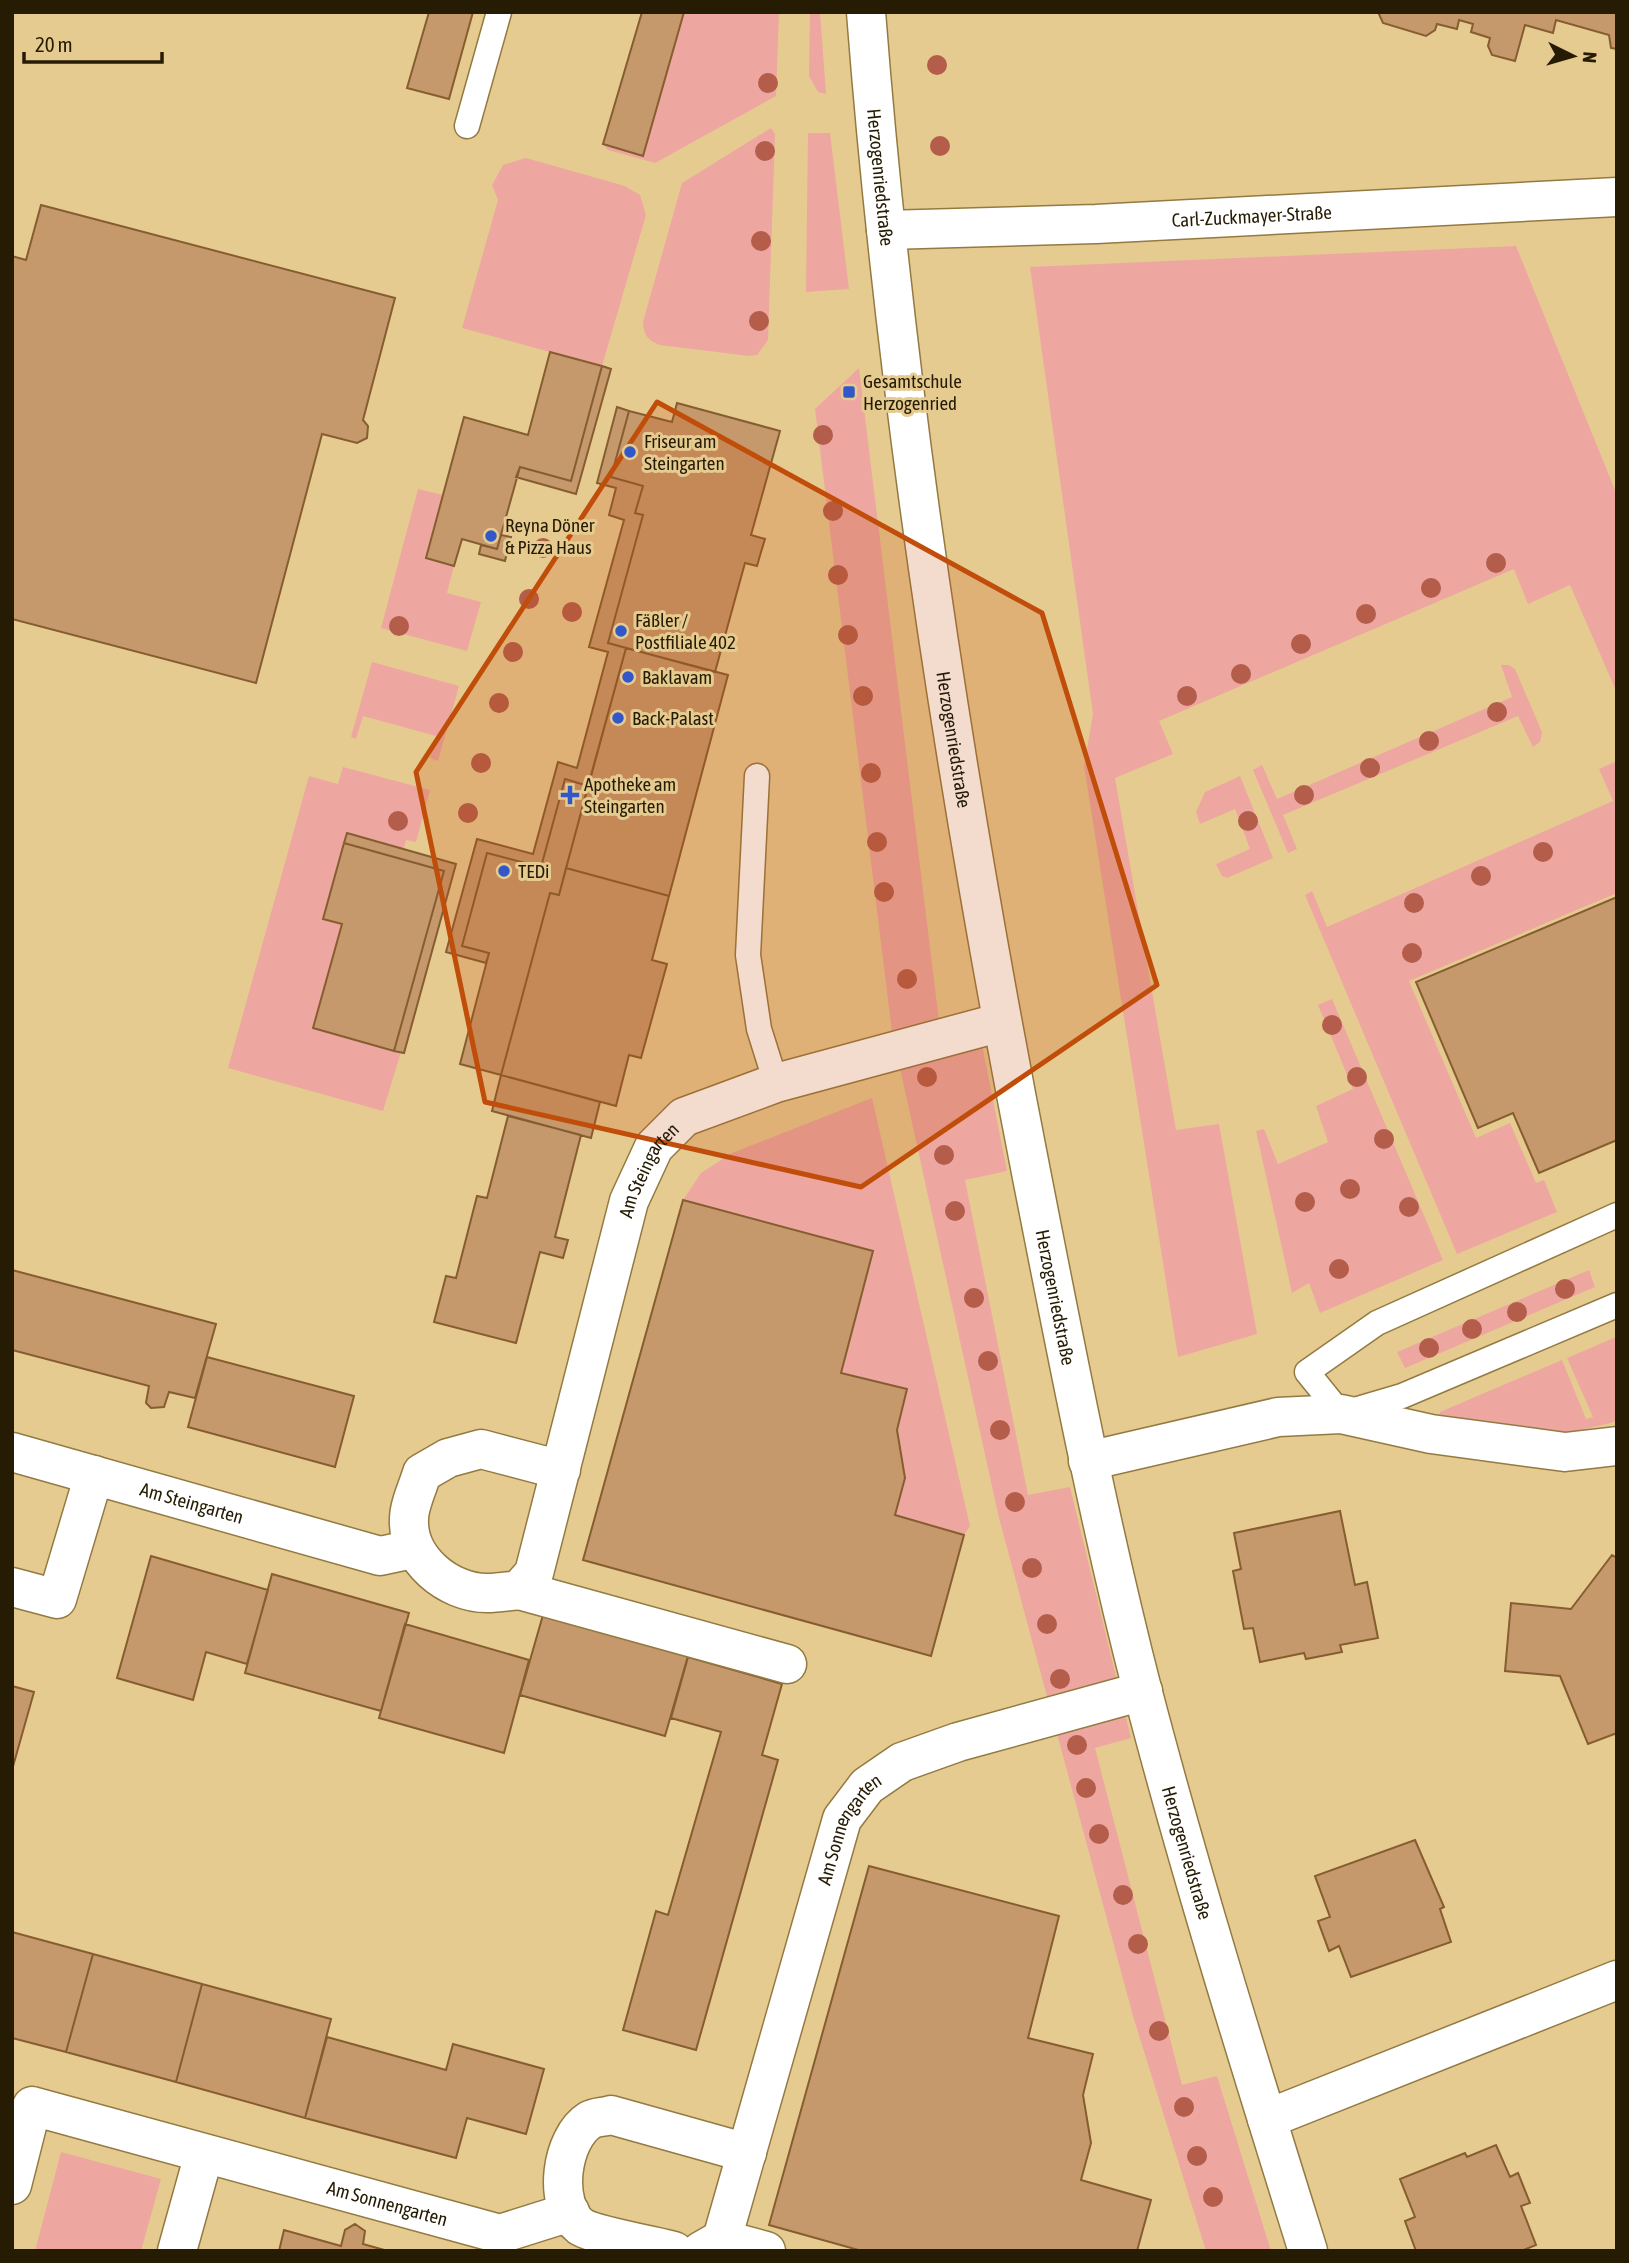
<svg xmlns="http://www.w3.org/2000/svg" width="1629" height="2263" viewBox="0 0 1629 2263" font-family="'Asap Condensed',sans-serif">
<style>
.green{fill:#eda7a0}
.building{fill:#c6996c;stroke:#865d30;stroke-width:2}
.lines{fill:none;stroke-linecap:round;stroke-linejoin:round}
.lane-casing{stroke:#937a42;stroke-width:27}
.street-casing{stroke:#937a42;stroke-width:41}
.secondary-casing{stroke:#937a42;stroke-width:41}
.lane{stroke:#fff;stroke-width:24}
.street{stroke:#fff;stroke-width:38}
.secondary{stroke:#fff;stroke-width:38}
.tree{fill:#b35d4a}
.marked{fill:#c14d0a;fill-opacity:0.2;stroke:#c14d0a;stroke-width:5;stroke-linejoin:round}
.poi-dot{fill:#3257c8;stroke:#e6cb91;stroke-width:2.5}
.labels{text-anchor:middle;stroke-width:6;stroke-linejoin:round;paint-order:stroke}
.street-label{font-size:19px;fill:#261c04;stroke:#e6cb91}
.poi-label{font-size:19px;fill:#261c04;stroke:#e6cb91;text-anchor:start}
</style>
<rect width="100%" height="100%" fill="#e6cb91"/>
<!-- green -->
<path class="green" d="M 684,12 L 779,12 L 776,96 L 655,163 L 608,150 L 603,144 L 643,156 Z
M 810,12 L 820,12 L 826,94 L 818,92 L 809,76 Z
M 771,128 L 775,134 L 768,340 L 757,355 L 749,356 L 660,345 C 647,340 644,335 643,322 L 682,183 Z
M 808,133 L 830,133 L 849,289 L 806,292 Z
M 526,158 L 625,186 L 640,195 L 646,215 L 602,366 L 462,328 L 498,200 L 492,185 L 503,165 Z
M 1516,246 L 1617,495 L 1617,693 L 1570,585 L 1528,604 L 1514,569 L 1159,721 L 1173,754 L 1115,778 L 1176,1130 L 1219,1124 L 1257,1334 L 1178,1357 L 1084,766 L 1093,714 L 1030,267 Z
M 859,368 L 939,1021 L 977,1019 L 1007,1171 L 965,1180 L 1028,1495 L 1070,1487 L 1131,1738 L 1095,1748 L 1182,2085 L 1217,2076 L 1271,2251 L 1206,2251 L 1133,2016 L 999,1518 L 892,1032 L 815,409 Z
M 418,489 L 443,495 L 454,566 L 447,593 L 481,602 L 467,651 L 381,628 Z
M 372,662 L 459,686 L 438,761 L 430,758 L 436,736 L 363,716 L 356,739 L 351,737 Z
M 1501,665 L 1509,665 L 1515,669 L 1542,732 L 1540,742 L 1533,747 L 1518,716 L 1283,815 L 1297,849 L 1288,853 L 1253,770 L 1262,765 L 1277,799 L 1512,697 Z
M 1617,761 L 1617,893 L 1409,981 L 1476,1138 L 1510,1123 L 1536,1183 L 1544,1180 L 1557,1212 L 1457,1254 L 1305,895 L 1312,891 L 1327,927 L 1613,801 L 1599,769 Z
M 343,767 L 430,790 L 416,842 L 406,840 L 401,859 L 344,843 L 323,919 L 342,924 L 313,1027 L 401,1052 L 383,1111 L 228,1068 L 309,776 L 338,784 Z
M 1240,776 L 1273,858 L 1227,878 L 1222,876 L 1216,864 L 1250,849 L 1235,809 L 1200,824 L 1196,812 L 1205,792 Z
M 1332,999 L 1443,1260 L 1320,1313 L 1309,1283 L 1292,1293 L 1256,1131 L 1264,1129 L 1278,1164 L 1328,1142 L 1316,1106 L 1353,1089 L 1318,1005 Z
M 872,1098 L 970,1526 L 964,1535 L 895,1515 L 905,1478 L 897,1430 L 907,1390 L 841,1373 L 873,1251 L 683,1200 L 701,1173 L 732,1153 Z
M 1589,1270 L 1595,1287 L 1405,1368 L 1397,1352 Z
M 1616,1337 L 1617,1420 L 1611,1423 L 1546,1438 L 1439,1420 L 1440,1412 L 1562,1360 L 1586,1419 L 1593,1417 L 1567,1358 Z
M 61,2152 L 161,2179 L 141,2251 L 35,2251 Z"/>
<!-- building -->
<path class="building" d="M 429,12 L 473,12 L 449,99 L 407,88 Z
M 642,12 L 684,12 L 643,156 L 603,144 Z
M 1378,12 L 1617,12 L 1617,49 L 1611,48 L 1609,35 L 1556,20 L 1553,33 L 1525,25 L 1515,61 L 1492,55 L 1488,46 L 1490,38 L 1471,32 L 1473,24 L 1459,20 L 1457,29 L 1437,24 L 1435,30 L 1426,36 L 1383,23 Z
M 41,205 L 395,298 L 363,420 L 368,426 L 367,438 L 357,443 L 322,434 L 256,683 L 12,619 L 12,256 L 26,260 Z
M 550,352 L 602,366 L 571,481 L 520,467 L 497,549 L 462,539 L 454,566 L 426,558 L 464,417 L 528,435 Z
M 602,366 L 611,369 L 576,494 L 516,477 L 520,467 L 571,481 Z
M 677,403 L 780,431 L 751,535 L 765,539 L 761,552 L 757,566 L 745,563 L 715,672 L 608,643 L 643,515 L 635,513 L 643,486 L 611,477 L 629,411 L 672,422 Z
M 617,407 L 629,411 L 611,477 L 643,486 L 635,513 L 643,515 L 608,643 L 626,648 L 588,786 L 565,779 L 541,867 L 487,853 L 462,946 L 489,953 L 486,963 L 446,952 L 477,839 L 533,854 L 558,762 L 577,768 L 608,652 L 589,647 L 624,520 L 609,515 L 616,488 L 597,483 Z
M 501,535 L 511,537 L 505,561 L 479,554 L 481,545 L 497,549 Z
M 626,648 L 728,675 L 669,896 L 566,868 Z
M 565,779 L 588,786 L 559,895 L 550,893 L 501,1075 L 460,1064 L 489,953 L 462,946 L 487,853 L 541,867 Z
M 347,833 L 456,864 L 404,1053 L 394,1051 L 444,871 L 344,843 Z
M 344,843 L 444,871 L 394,1051 L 313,1028 L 342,924 L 323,919 Z
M 566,868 L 669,896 L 652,960 L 667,964 L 641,1058 L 629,1055 L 616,1106 L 501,1075 L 550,893 L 559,895 Z
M 1617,897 L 1617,1140 L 1539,1173 L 1513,1113 L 1478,1128 L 1416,982 Z
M 501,1075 L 600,1102 L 591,1138 L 492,1111 Z
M 508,1116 L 581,1135 L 555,1237 L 568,1240 L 563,1258 L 540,1252 L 516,1343 L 434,1322 L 446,1276 L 456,1278 L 477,1196 L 487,1198 Z
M 683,1200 L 873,1251 L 841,1373 L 907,1389 L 897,1430 L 905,1478 L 895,1515 L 964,1535 L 931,1656 L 583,1560 Z
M 12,1270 L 216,1324 L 195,1398 L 169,1392 L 164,1407 L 151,1408 L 146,1403 L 149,1386 L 12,1350 Z
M 207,1357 L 354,1396 L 335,1467 L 188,1427 Z
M 1340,1511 L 1355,1585 L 1367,1582 L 1378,1638 L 1340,1645 L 1342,1652 L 1306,1659 L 1304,1653 L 1260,1662 L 1253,1628 L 1244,1629 L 1233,1571 L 1241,1569 L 1234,1533 Z
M 1612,1555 L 1617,1558 L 1617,1733 L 1588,1744 L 1560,1676 L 1505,1671 L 1511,1603 L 1571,1609 Z
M 151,1556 L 268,1590 L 247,1664 L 206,1652 L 193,1700 L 117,1678 Z
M 272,1574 L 409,1613 L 381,1711 L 245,1673 Z
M 545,1608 L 690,1649 L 665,1736 L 520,1695 Z
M 405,1624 L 529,1660 L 504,1753 L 379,1718 Z
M 688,1657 L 782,1684 L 762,1755 L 778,1760 L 696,2050 L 623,2030 L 656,1911 L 668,1915 L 721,1732 L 671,1718 Z
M 12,1686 L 34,1692 L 12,1770 Z
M 1415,1840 L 1444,1907 L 1440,1909 L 1451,1942 L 1351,1977 L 1339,1946 L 1329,1951 L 1318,1921 L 1330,1917 L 1315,1876 Z
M 869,1866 L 1059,1916 L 1028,2038 L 1093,2054 L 1083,2095 L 1091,2143 L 1081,2180 L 1151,2200 L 1137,2251 L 862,2251 L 769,2225 Z
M 12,1932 L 93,1954 L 66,2052 L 12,2038 Z
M 93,1954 L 202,1984 L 176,2082 L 66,2052 Z
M 202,1984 L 331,2019 L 305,2118 L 176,2082 Z
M 327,2037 L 446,2070 L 453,2044 L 544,2069 L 526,2134 L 467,2118 L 456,2158 L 305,2118 Z
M 1496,2145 L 1510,2177 L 1518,2173 L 1530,2203 L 1521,2206 L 1536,2245 L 1521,2251 L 1416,2251 L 1405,2221 L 1415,2217 L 1400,2179 L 1465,2153 L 1467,2157 Z
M 355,2224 L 365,2231 L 363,2244 L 388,2251 L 279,2251 L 284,2230 L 341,2246 L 345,2230 Z"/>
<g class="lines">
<!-- lane casing -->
<g class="lane-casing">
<path id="lane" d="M 467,126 L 499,12
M 757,776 L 748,955 L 759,1029 L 776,1083
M 1617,1215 L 1377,1323 L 1307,1372 L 1341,1414 L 1402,1396 L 1617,1305"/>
</g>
<!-- street casing -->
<g class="street-casing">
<g id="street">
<path id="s1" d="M 886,230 L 1096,224 L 1617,197"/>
<path id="s2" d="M 12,1452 L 380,1556 L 413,1549"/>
<path d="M 1088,1461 L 1278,1417 L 1341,1414 L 1431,1434 L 1565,1452 L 1617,1446"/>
<path id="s3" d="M 561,1470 L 481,1449 L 448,1458 L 422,1473 C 418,1487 409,1505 409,1519 C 407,1559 448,1593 487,1593 C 498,1593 509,1591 519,1590 L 534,1573 L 629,1201 L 654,1147 L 684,1117 L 776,1083 L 1002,1022"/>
<path d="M 12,1587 L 57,1599 L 94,1475"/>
<path d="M 519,1590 L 787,1664"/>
<path d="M 1267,2119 L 1617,1980"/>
<path id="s4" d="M 12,2185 L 32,2106 L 500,2234 L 570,2212"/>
<path d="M 722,2239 L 766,2251"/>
<path d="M 177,2251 L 204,2154"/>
<path d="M 674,2251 C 655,2246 592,2235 580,2226 C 552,2204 561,2138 590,2120 C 595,2117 605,2117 611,2115 L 747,2153"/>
<path id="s5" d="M 701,2251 L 722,2239 L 842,1819 L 867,1786 L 902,1762 L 958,1742 L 1143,1691"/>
</g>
</g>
<!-- secondary casing -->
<g class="secondary-casing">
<g id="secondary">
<path id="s6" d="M 866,12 C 896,401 956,789 1031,1172 C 1065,1345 1098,1518 1142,1689 C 1191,1877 1250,2065 1308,2251"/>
</g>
</g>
<!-- lane -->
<use href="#lane" class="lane"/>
<!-- street -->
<use href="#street" class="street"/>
<!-- secondary -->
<use href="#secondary" class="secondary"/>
</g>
<!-- trees -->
<g class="tree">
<circle cx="937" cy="65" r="10"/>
<circle cx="768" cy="83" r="10"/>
<circle cx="940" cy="146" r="10"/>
<circle cx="765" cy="151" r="10"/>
<circle cx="761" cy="241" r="10"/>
<circle cx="759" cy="321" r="10"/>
<circle cx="823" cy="435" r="10"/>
<circle cx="833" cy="511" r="10"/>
<circle cx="543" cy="548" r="10"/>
<circle cx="1496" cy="563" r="10"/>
<circle cx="838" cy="575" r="10"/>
<circle cx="1431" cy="588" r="10"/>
<circle cx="529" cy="599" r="10"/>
<circle cx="572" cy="612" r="10"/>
<circle cx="1366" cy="614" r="10"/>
<circle cx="399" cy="626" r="10"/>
<circle cx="848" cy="635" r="10"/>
<circle cx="1301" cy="644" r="10"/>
<circle cx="513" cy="652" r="10"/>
<circle cx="1241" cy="674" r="10"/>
<circle cx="863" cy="696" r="10"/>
<circle cx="1187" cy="696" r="10"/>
<circle cx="499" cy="703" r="10"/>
<circle cx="1497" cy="712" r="10"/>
<circle cx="1429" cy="741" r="10"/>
<circle cx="481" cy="763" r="10"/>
<circle cx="1370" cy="768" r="10"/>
<circle cx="871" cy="773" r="10"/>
<circle cx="1304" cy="795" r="10"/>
<circle cx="468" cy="813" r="10"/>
<circle cx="398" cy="821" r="10"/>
<circle cx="1248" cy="821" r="10"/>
<circle cx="877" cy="842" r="10"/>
<circle cx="1543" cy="852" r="10"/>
<circle cx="1481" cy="876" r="10"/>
<circle cx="884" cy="892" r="10"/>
<circle cx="1414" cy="903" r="10"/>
<circle cx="1412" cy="953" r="10"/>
<circle cx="907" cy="979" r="10"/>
<circle cx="1332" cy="1025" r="10"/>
<circle cx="927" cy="1077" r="10"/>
<circle cx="1357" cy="1077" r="10"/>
<circle cx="1384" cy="1139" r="10"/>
<circle cx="944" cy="1155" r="10"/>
<circle cx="1350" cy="1189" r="10"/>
<circle cx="1305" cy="1202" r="10"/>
<circle cx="1409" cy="1207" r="10"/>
<circle cx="955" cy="1211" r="10"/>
<circle cx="1339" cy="1269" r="10"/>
<circle cx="1565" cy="1289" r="10"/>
<circle cx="974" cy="1298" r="10"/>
<circle cx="1517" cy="1312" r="10"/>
<circle cx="1472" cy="1329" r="10"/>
<circle cx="1429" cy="1348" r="10"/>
<circle cx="988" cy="1361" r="10"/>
<circle cx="1000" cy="1430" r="10"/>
<circle cx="1015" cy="1502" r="10"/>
<circle cx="1032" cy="1568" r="10"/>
<circle cx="1047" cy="1624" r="10"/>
<circle cx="1060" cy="1679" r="10"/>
<circle cx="1077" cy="1745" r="10"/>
<circle cx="1086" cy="1788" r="10"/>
<circle cx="1099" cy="1834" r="10"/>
<circle cx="1123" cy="1895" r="10"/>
<circle cx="1138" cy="1944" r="10"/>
<circle cx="1159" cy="2031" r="10"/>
<circle cx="1184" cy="2107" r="10"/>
<circle cx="1197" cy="2156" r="10"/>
<circle cx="1213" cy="2197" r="10"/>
</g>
<!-- marked area -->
<path class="marked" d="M 657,402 L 1042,613 L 1157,985 L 861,1187 L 485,1102 L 416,772 Z"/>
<!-- markers -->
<g class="poi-dot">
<rect x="842" y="385" width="14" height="14" rx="3.5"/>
<circle cx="630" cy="452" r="7"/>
<circle cx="491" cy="536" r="7"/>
<circle cx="621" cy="631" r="7"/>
<circle cx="628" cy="677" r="7"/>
<circle cx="618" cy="718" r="7"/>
<path d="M566.5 784.5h7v7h7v7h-7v7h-7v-7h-7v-7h7z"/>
<circle cx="504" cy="871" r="7"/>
</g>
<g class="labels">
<!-- street labels -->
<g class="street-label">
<text dy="7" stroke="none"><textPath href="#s6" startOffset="166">Herzogenriedstraße</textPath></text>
<text dy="7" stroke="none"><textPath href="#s1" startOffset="366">Carl-Zuckmayer-Straße</textPath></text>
<text dy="7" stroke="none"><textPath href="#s6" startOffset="733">Herzogenriedstraße</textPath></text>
<text dy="7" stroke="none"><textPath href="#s3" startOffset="789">Am Steingarten</textPath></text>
<text dy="7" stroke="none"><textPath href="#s6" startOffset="1300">Herzogenriedstraße</textPath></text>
<text dy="7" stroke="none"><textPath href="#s2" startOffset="187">Am Steingarten</textPath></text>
<text dy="7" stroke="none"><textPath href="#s5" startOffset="455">Am Sonnengarten</textPath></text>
<text dy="7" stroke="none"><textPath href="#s6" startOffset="1871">Herzogenriedstraße</textPath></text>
<text dy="7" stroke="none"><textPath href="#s4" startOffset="450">Am Sonnengarten</textPath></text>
</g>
<!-- poi labels -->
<g class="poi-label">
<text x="863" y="388">Gesamtschule<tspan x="863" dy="22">Herzogenried</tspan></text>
<text x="644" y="448">Friseur am<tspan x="644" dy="22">Steingarten</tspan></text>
<text x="505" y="532">Reyna Döner<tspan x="505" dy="22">&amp; Pizza Haus</tspan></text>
<text x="635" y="627">Fäßler /<tspan x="635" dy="22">Postfiliale 402</tspan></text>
<text x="642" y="684">Baklavam</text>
<text x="632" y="725">Back-Palast</text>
<text x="584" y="791">Apotheke am<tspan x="584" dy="22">Steingarten</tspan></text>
<text x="518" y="878">TEDi</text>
</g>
</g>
<!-- border -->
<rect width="1629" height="2263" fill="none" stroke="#261c04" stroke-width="28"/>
<!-- north arrow -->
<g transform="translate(1573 56) rotate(95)" stroke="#e6cb91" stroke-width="5" paint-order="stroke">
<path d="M0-5L12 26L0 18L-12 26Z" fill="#261c04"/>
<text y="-10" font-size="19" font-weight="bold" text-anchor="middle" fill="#261c04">N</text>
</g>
<!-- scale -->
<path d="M24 52v10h138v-10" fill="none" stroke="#261c04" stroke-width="3.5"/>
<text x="35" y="52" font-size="21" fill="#261c04" stroke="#e6cb91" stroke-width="5" paint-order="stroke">20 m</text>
</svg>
